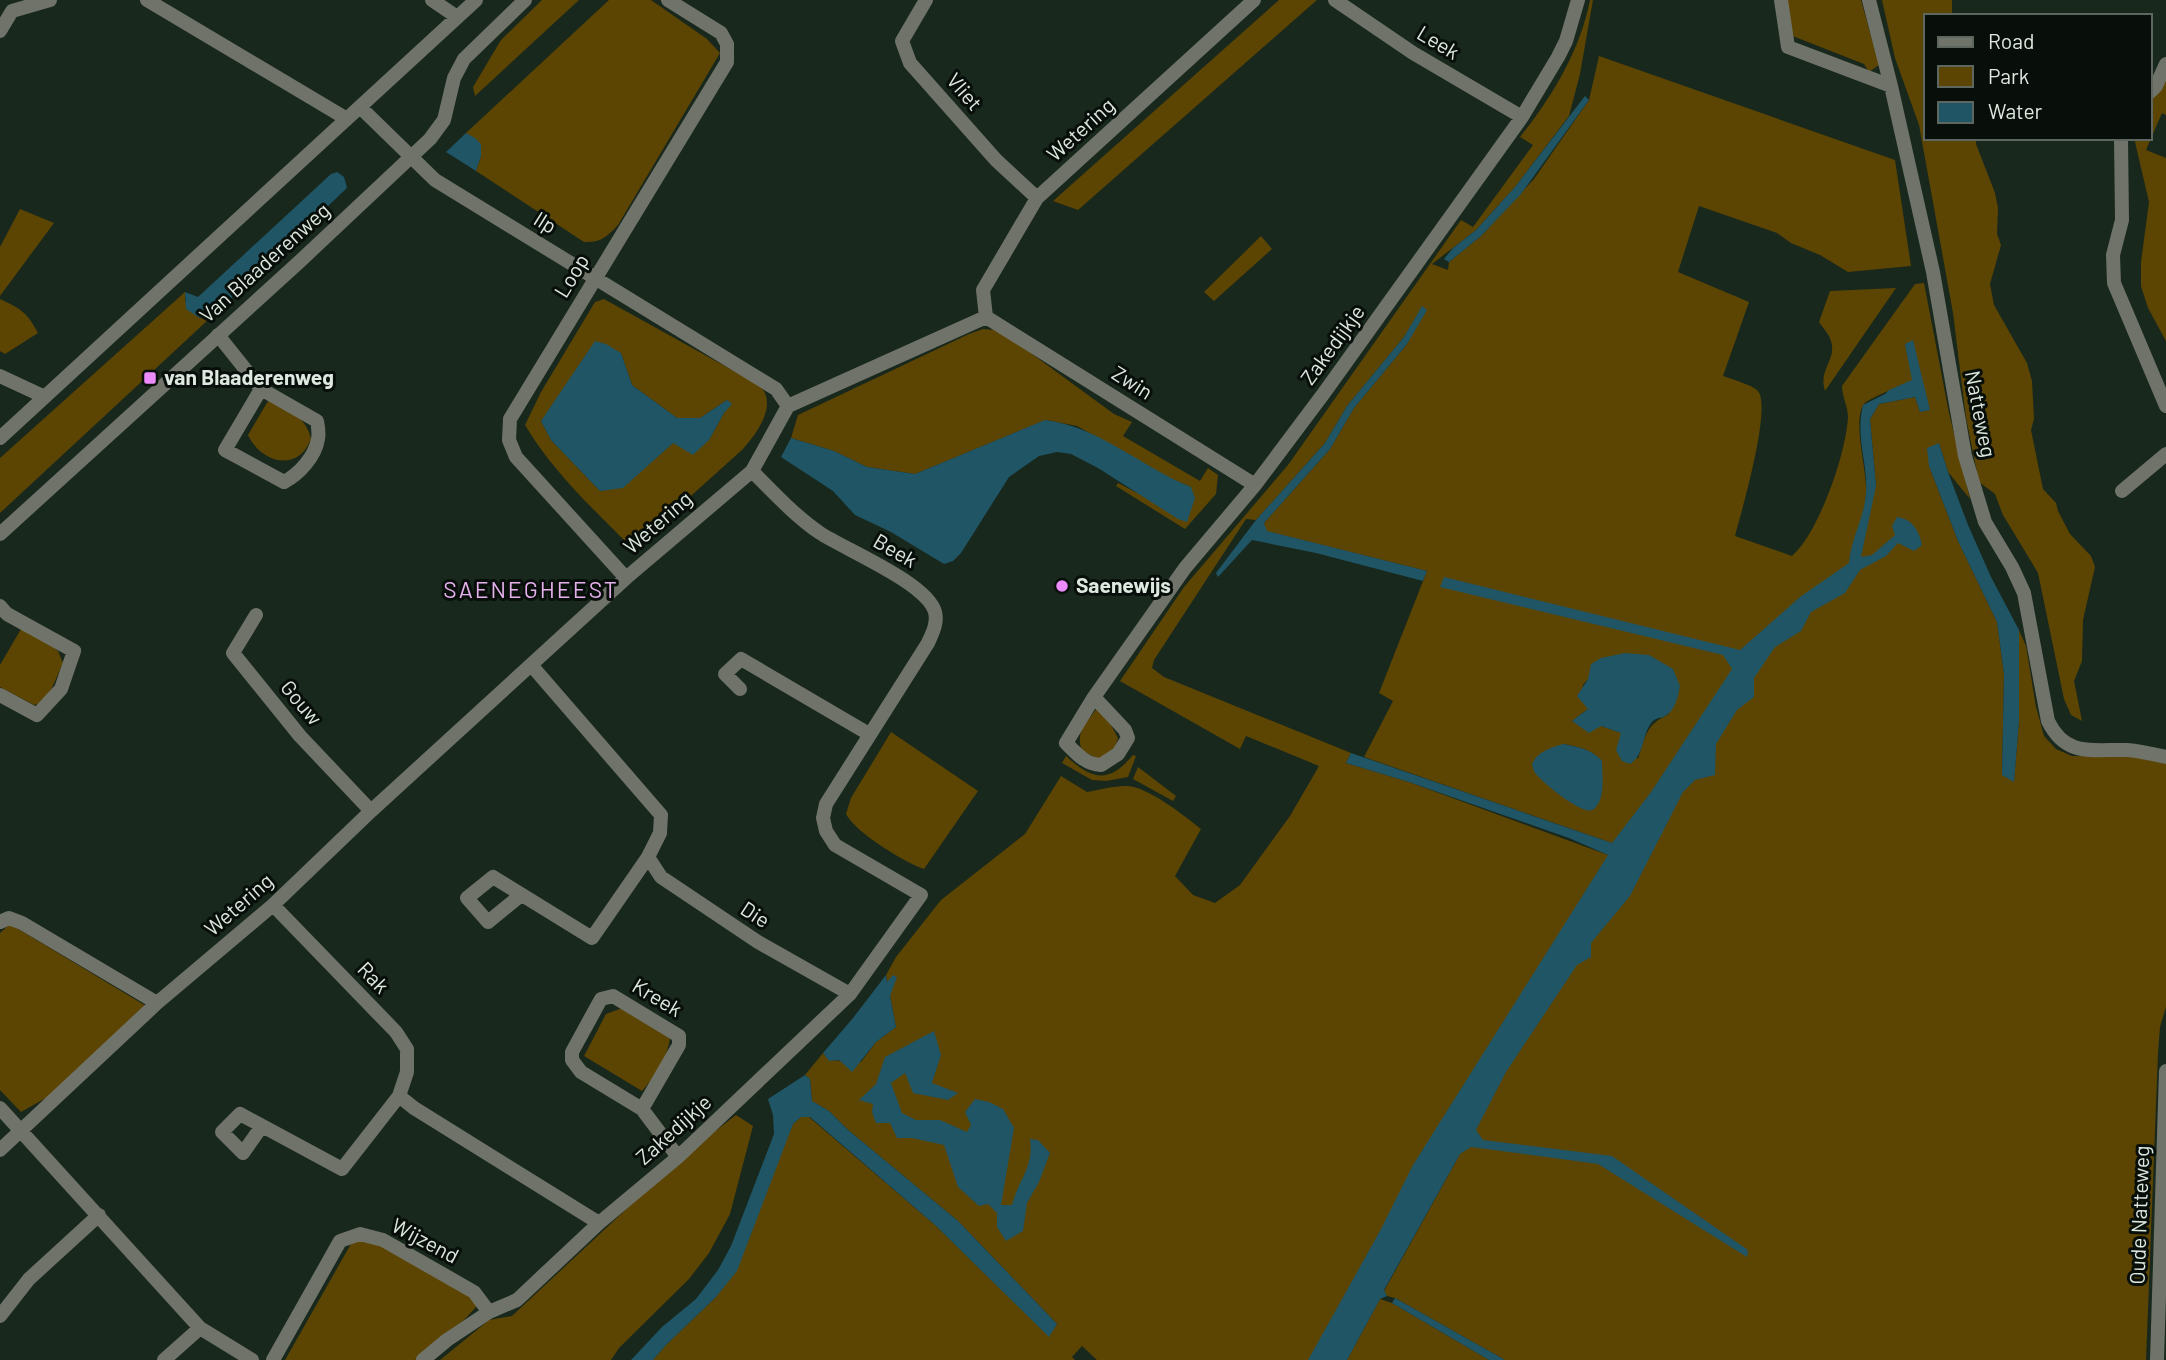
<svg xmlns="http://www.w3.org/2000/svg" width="2166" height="1360" viewBox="0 0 2166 1360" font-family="Barlow,sans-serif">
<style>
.green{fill:#5c4402;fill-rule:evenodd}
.water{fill:#205565}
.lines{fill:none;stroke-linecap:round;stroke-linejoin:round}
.minor{stroke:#70736a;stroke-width:14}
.tertiary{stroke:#70736a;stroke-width:14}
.poi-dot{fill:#ec8cfb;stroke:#080f0a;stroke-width:2.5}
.labels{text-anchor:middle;stroke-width:6;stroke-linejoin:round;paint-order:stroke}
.street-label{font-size:21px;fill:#dee8e0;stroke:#080f0a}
.poi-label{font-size:21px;font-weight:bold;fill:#dee8e0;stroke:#080f0a;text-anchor:start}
.neighbourhood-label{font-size:23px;letter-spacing:2px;fill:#e5b1ed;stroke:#080f0a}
</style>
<rect width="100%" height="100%" fill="#18281d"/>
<!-- green -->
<path class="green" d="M 542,0 L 579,0 L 475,96 L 473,87 L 501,40 Z
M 609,0 L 651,0 L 707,39 L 720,53 L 618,225 C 607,237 600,243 584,242 L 476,171 L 481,156 L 466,133 Z
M 1279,0 L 1317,0 L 1078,210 L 1053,201 Z
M 1590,0 L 1593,0 L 1580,74 L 1569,116 L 1515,187 L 1476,230 L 1432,264 L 1448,270 L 1449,262 L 1481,236 L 1534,179 L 1589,100 L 1599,56 L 1895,160 L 1911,266 L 1848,272 L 1820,255 L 1791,243 L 1777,233 L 1699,206 L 1678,272 L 1749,302 L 1723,376 C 1731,379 1753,385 1758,391 C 1772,408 1741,513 1735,536 L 1792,556 C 1819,532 1846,454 1848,417 C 1848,406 1842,397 1842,386 L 1915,284 L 1924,283 L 1949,413 L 1970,499 L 1948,472 L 1939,443 L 1929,466 L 1958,541 L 1997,622 L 2004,674 L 2002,775 L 2014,781 L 2019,721 L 2019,630 L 2026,646 L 2036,707 L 2044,736 L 2056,749 L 2072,756 L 2135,757 L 2166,764 L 2166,1007 L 2160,1027 L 2158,1053 L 2146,1360 L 1505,1360 L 1395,1298 L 1387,1296 L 1384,1291 L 1460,1154 L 1323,1360 L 1097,1360 L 1082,1346 L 1072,1357 L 1075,1360 L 653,1360 L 666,1345 L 716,1297 L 793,1124 L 801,1117 L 809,1117 L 935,1225 L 1049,1336 L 1057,1324 L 958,1221 L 847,1129 L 829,1111 L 812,1101 L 810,1079 L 805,1075 L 823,1053 L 829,1060 L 861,1062 L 876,1042 L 896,1027 L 886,975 L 896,957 L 941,900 L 1025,834 L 1061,776 L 1087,792 C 1099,790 1113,786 1125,786 C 1146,785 1185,816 1201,829 L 1175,876 L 1193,895 L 1215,903 L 1240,885 L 1290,816 L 1319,766 L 1246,736 L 1240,749 L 1120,681 L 1184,587 L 1288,465 L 1461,220 L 1473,227 L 1533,145 L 1520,137 C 1552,97 1580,51 1590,0 ZM 1419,313 L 1407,344 L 1354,408 L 1330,449 L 1264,523 L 1266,531 L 1427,571 L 1379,693 L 1393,701 L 1364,757 L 1612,843 L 1608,855 L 1409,782 L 1346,763 L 1351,753 L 1164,677 L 1152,668 L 1154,660 L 1246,519 L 1256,520 L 1325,443 L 1347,406 L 1404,337 ZM 1905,344 L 1921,380 L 1929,410 L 1920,412 L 1915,397 L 1879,404 L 1870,419 L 1876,486 L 1864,513 C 1865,505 1866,498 1866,491 C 1867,469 1852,421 1864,404 C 1867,399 1905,384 1913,380 ZM 1588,679 L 1669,714 C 1646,724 1645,737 1638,759 L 1621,733 L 1601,726 L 1572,721 L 1588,709 L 1583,685 ZM 1563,744 C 1579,747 1591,749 1602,761 L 1601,798 Z
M 1786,0 L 1861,0 L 1879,65 L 1869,72 L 1864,64 L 1790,35 Z
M 1882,0 L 1952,0 L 1952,16 L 1926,16 L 1926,138 L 1976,138 L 1976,144 L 1995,193 L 1998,208 L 1997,234 L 2001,245 L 1990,284 L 1994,305 L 2027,363 L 2032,381 L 2034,419 L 2031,430 L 2043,489 L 2056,503 L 2058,511 L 2070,534 L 2091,556 L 2095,567 L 2083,620 L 2082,661 L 2074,681 L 2082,721 L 2071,715 L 2064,699 L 2038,573 L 2003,515 L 1995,494 L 1979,482 L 1966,418 L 1953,313 L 1919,125 L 1895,58 Z
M 2166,81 L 2166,115 L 2162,113 L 2146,150 L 2166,158 L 2166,341 L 2148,308 L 2141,286 L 2141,262 L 2149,202 L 2135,142 L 2136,138 L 2150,138 L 2150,102 Z
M 20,209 L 54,223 L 0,296 L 0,247 Z
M 1261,236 L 1272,249 L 1214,301 L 1204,292 Z
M 1896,288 L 1825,391 C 1818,369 1837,360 1831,341 C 1829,334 1823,328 1819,322 L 1830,291 Z
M 185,292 L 185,301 L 198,317 L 208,320 L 0,513 L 0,458 Z
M 0,299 C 21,309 27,312 38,333 L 5,354 L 0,351 Z
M 604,299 L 759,385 C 779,404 757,433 743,449 L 642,540 L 624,540 C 588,504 551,469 525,425 L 541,392 L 595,302 ZM 621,353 L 632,385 L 677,418 L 700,418 L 727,400 L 724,413 L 709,440 L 673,443 L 623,487 L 600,491 L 551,440 L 541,421 Z
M 983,329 L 994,330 L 1009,337 L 1114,414 L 1132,422 L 1123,436 L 1200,481 L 1208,468 L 1218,475 L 1216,494 L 1185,529 L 1116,486 L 1118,483 L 1147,498 L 1191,487 L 1171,479 L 1077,426 L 1046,420 L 915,474 L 867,467 L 834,451 L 791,438 L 798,415 L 969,334 Z
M 268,401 C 287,407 307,418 311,439 C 298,473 261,463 248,435 Z
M 21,629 L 47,642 L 58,651 L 63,663 L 47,699 L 42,703 L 34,705 L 0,687 L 0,665 Z
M 1097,708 L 1111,725 L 1118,738 L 1114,750 L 1099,759 L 1082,751 C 1075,731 1086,724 1097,708 Z
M 891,732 L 978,791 L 924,869 C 904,862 856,833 846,814 L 851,798 Z
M 1133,755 L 1136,756 L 1128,777 L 1106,781 L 1092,780 L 1062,763 L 1066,756 C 1092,780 1109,784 1133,755 Z
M 1138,767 L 1176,796 L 1173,801 L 1133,779 Z
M 10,924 L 146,1006 L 53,1094 L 21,1112 L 0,1090 L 0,933 Z
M 622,1008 L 670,1038 C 667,1059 656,1075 642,1091 L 584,1056 L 606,1014 Z
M 736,1115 L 753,1126 L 730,1214 L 709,1253 L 689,1279 L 619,1348 L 611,1360 L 440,1360 L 489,1320 L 512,1316 L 681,1158 Z
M 356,1235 L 382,1236 L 473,1297 L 477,1306 L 464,1320 L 415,1360 L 285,1360 Z
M 1380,1299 L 1392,1303 L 1489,1360 L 1347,1360 Z"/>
<!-- water -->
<path class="water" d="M 1585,96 L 1589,100 L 1521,194 L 1481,236 L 1449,262 L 1444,259 L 1453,248 L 1476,230 L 1515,187 Z
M 466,133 L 475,138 L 481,144 L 481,156 L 476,171 L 446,152 Z
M 337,172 L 344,177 L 347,188 L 208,320 L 198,317 L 186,309 L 185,292 L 198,297 L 331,174 Z
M 1422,306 L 1427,310 L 1407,344 L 1354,408 L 1330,449 L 1264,523 L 1267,531 L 1427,571 L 1423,581 L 1316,553 L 1252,540 L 1218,577 L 1216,573 L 1256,520 L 1325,443 L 1347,406 L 1404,337 Z
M 1913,340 L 1930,410 L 1920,412 L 1915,397 L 1879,404 L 1870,419 L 1876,486 L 1861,557 L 1872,555 L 1895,535 L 1892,526 L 1897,517 C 1912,519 1919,530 1922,545 L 1914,551 L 1898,543 L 1886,556 L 1860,570 L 1845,593 L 1811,612 L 1801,631 L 1775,647 L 1754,678 L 1754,697 L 1737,710 L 1716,744 L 1715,775 L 1695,780 L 1683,792 L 1630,896 L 1591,943 L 1591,957 L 1577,965 L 1506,1072 L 1476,1130 L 1483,1140 L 1612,1156 L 1748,1250 L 1747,1257 L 1598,1164 L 1471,1147 L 1460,1154 L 1384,1290 L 1387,1296 L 1380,1299 L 1347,1360 L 1308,1360 L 1381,1229 L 1413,1165 L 1608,855 L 1569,838 L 1409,782 L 1346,763 L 1351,753 L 1612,843 L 1651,792 L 1732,669 L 1723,655 L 1440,587 L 1444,577 L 1740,650 L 1800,597 L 1849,563 C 1851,538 1864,519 1866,493 C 1868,461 1855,439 1863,405 L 1885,394 L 1889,390 L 1912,380 L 1905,344 Z
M 595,341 L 606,344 L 621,353 L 632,385 L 677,418 L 700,418 L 727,400 L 732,404 L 724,413 L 709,440 L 693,455 L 673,443 L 623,488 L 600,491 L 551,440 L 541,421 Z
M 1045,420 C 1100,427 1141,467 1191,487 L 1195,498 L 1187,522 L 1178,519 L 1098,468 L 1071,454 L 1057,452 L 1039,456 L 1009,477 L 961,553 L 953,561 L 944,564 L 891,532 L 855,515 L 833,491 L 781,457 L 791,438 L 834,451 L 867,467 L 915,474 Z
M 1939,443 L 1948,472 L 1968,525 L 1991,577 L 2019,630 L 2019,721 L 2014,782 L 2002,775 L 2004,674 L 1997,622 L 1958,541 L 1929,466 L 1927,448 Z
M 1625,653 L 1649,655 L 1673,669 L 1680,686 C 1678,697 1675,711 1665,716 C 1662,718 1657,718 1654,720 C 1641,732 1646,754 1630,764 L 1622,761 L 1616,750 L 1621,733 L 1601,726 L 1589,733 L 1572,721 L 1588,709 L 1577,696 L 1588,679 L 1591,664 L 1601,658 Z
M 1563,744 C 1578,747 1592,749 1602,761 C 1602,775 1606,799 1594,809 C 1585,818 1543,783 1536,774 C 1533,770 1533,768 1532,764 C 1538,751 1550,748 1563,744 Z
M 886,975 L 887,982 L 893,975 L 897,977 L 890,996 L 896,1027 L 876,1042 L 852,1072 L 839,1060 L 829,1061 L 823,1053 L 853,1018 Z
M 934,1031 L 941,1055 L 932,1083 L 958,1093 L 948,1100 L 913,1093 L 905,1073 L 891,1083 L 902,1113 L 916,1120 L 940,1120 L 967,1132 L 971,1125 L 965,1112 L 975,1099 L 989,1102 L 1003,1109 L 1014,1128 L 1001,1205 L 1012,1205 C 1019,1178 1034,1168 1030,1139 L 1038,1140 L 1050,1153 L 1039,1182 L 1027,1203 L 1023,1231 L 1006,1241 L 997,1227 L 997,1213 L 988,1204 L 979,1206 L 958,1187 L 944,1145 L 912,1138 L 897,1138 L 890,1123 L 876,1123 L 872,1112 L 873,1104 L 859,1100 L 876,1084 L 885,1057 Z
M 805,1075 L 810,1079 L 812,1101 L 829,1111 L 847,1129 L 958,1221 L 1057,1324 L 1049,1337 L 935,1225 L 810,1117 L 801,1117 L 793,1124 L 737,1271 L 716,1297 L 666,1345 L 653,1360 L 631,1360 L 662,1327 L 696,1299 L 718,1270 L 731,1246 L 774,1134 L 773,1115 L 768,1099 Z
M 1395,1298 L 1505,1360 L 1489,1360 L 1392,1303 Z"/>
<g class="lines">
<!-- minor -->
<path class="minor" d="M 147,0 L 347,119
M 432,0 L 457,17
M 926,0 L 902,41 L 910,63 L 996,160 L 1037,198
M 1335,0 L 1413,53 L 1522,117
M 1781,0 L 1788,47 L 1891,86
M 1869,0 L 1891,86 L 1933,272 L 1965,456 L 1985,522 L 2012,567 L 2024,593 L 2048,721 C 2066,758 2093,749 2127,750 C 2140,751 2153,754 2166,757
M 0,31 L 12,11 L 50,0
M 2150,92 L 2156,86 L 2166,64
M 360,107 L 435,180 L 776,389 L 788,406
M 2121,138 L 2122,220 L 2113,255 L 2114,283 L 2166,406
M 986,317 L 1255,485
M 218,335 L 261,389 L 225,450 L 284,482 C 299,474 315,457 318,439 C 319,434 318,426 317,421 L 261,389
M 0,376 L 45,397
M 0,438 L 476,0
M 2122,491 L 2166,454
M 626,578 L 516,457 L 509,440 L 510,419 L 727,62 L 727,44 L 721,33 L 668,0
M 0,606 L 7,614 L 74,651 L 61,689 L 37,715 L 0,695
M 256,615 L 233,653 L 300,736 L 371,811
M 532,666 L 661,815 L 660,833 L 648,857 L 661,877 L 758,942 L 850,994
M 740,689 L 725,674 L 741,659 L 869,734
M 1094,697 L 1125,730 L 1128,738 L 1118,754 L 1101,765 C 1085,764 1077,754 1066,743 L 1094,697 L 1185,568 L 1255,485 L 1324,393 L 1522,117 L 1558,57 L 1566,41 L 1578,0
M 521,895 L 488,922 L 467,898 L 493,877 L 592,938 L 648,857
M 273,905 L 396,1032 L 407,1049 L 407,1072 L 399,1096 L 414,1108 L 599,1223
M 0,922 L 9,918 L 22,923 L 157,1003
M 0,1108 L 200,1328 L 252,1360
M 642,1109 L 679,1045 L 679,1036 L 613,996 L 601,999 L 572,1052 L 572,1060 L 581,1072 L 642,1109 L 678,1157
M 262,1126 L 243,1153 L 222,1132 L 240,1114 L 342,1169 L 399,1096
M 0,1150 L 157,1003 L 273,905 L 371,811 L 626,578 L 752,471 L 788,406 L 986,317 L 983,290 L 1037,198 L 1254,0
M 0,1316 L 29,1279 L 99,1215
M 164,1360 L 200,1328
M 273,1360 L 340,1241 L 360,1234 L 383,1240 L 474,1292 L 489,1312
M 423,1360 L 447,1340 L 489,1312 L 517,1300 L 599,1223 L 678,1157 L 850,994 L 921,895 L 835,845 L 826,831 L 823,818 L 826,804 L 928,643 C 932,634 938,623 935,612 C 927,583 846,550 820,533 C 795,516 773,492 752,471
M 2157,1360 L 2166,1071"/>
<!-- tertiary -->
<path class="tertiary" d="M 0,534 L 298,263 L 430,139 L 444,120 L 454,78 L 464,59 L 525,0"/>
</g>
<!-- markers -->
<g class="poi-dot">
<rect x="143" y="371" width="14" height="14" rx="3.5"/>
<circle cx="1062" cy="586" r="7"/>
</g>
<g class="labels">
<!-- street labels -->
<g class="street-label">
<text transform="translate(1438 43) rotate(31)" y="7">Leek</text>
<text transform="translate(964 92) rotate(49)" y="7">Vliet</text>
<text transform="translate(1081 130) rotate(-42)" y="7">Wetering</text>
<text transform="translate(545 223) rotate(32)" y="7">Ilp</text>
<text transform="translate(265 263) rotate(-42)" y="7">Van Blaaderenweg</text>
<text transform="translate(572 276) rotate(-59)" y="7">Loop</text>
<text transform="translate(1333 345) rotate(-54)" y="7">Zakedijkje</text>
<text transform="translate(1132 383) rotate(32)" y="7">Zwin</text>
<text transform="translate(1980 414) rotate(79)" y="7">Natteweg</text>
<text transform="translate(658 523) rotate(-41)" y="7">Wetering</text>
<text transform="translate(895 551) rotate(30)" y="7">Beek</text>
<text transform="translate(301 703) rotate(50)" y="7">Gouw</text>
<text transform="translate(239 905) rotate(-41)" y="7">Wetering</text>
<text transform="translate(755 915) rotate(33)" y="7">Die</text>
<text transform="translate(373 978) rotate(46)" y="7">Rak</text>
<text transform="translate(657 998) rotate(31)" y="7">Kreek</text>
<text transform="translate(674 1130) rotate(-42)" y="7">Zakedijkje</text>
<text transform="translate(2140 1215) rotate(-88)" y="7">Oude Natteweg</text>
<text transform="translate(425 1241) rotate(28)" y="7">Wijzend</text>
</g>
<!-- poi labels -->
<g class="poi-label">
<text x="164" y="385">van Blaaderenweg</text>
<text x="1076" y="593">Saenewijs</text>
</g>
<!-- neighbourhood labels -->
<g class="neighbourhood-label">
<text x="531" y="598">SAENEGHEEST</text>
</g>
</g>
<!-- legend -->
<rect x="1924" y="14" width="228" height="126" fill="#080f0a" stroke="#5e6660" stroke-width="2"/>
<rect x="1938" y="37" width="35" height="10" fill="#70736a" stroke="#5e6660" stroke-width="2"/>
<text x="1988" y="49" font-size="21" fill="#dee8e0">Road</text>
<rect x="1938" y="66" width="35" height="21" fill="#5c4402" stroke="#5e6660" stroke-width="2"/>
<text x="1988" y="84" font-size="21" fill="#dee8e0">Park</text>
<rect x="1938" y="102" width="35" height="21" fill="#205565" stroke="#5e6660" stroke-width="2"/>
<text x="1988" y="119" font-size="21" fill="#dee8e0">Water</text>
</svg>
